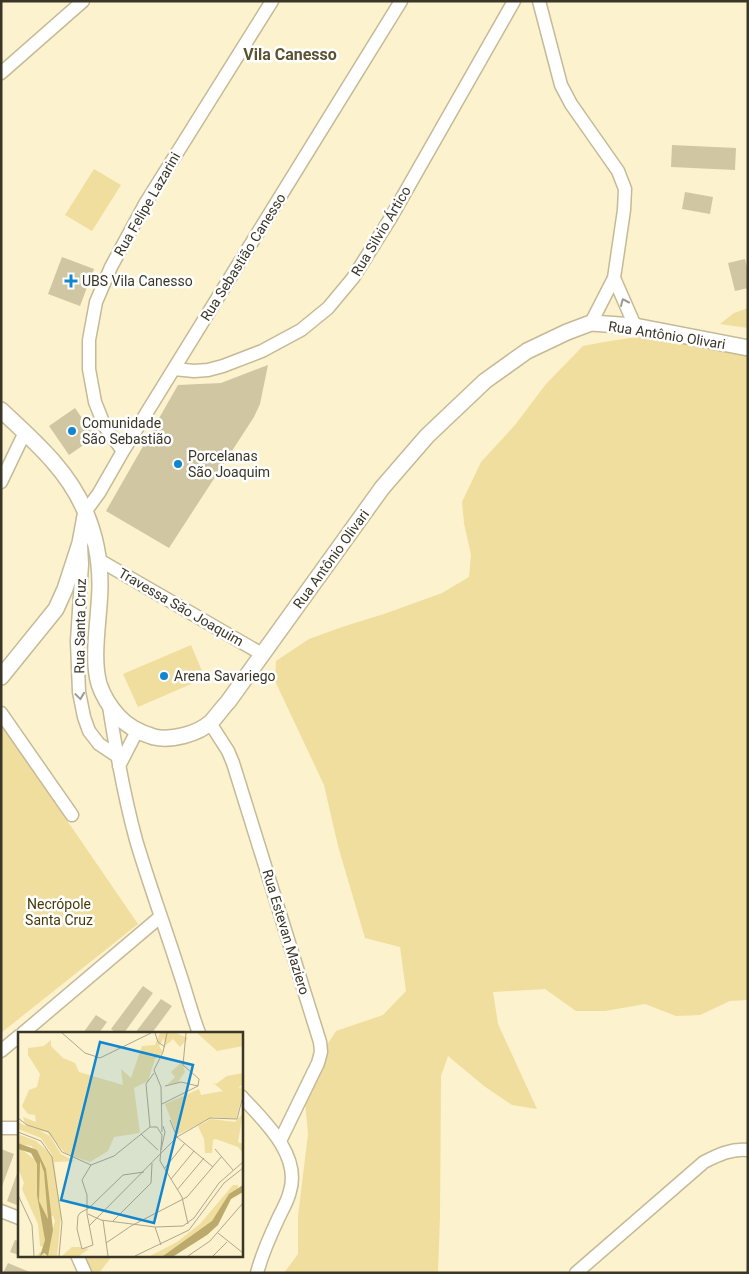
<svg xmlns="http://www.w3.org/2000/svg" width="749" height="1274" viewBox="0 0 749 1274" font-family="Roboto,sans-serif">
<style>
.green{fill:#f0de9e}
.building{fill:#d0c6a2}
.lines{fill:none;stroke-linecap:round;stroke-linejoin:round}
.minor-casing{stroke:#c4ba96;stroke-width:15}
.tertiary-casing{stroke:#c4ba96;stroke-width:18}
.minor{stroke:#fff;stroke-width:12}
.tertiary{stroke:#fff;stroke-width:15}
.oneway{stroke:#9c9a93}
.poi-dot{fill:#1286cf;stroke:#fff;stroke-width:2}
.labels{text-anchor:middle;stroke-width:5;stroke-linejoin:round;paint-order:stroke}
.street-label{font-size:14px;fill:#3a3627;stroke:#fff}
.poi-label{font-size:14px;fill:#3a3627;stroke:#fff;text-anchor:start}
.park-label{font-size:14px;fill:#473a05;stroke:#fff}
.quarter-label{font-size:16px;font-weight:bold;fill:#5b5232;stroke:#fff}
.inset-road{fill:none;stroke:#aea78b;stroke-width:1}
.view{fill:#1286cf;fill-opacity:0.15;stroke:#1286cf;stroke-width:2.5}
.inset-edge{fill:none;stroke:#3a3627;stroke-width:2.5}
</style>
<rect width="100%" height="100%" fill="#fcf2cd"/>
<!-- green -->
<path class="green" d="M 94,169 L 121,185 L 92,231 L 65,215 Z
M 748,308 L 748,328 L 720,324 L 734,313 Z
M 650,335 L 748,353 L 748,1000 L 730,1001 L 700,1015 L 676,1016 L 645,1004 L 605,1011 L 576,1011 L 545,989 L 493,992 L 498,1024 L 537,1109 L 512,1105 L 484,1086 L 448,1056 L 441,1076 L 440,1216 L 438,1273 L 284,1273 L 298,1254 L 298,1216 L 308,1134 L 305,1101 L 310,1071 L 336,1031 L 383,1015 L 406,991 L 400,947 L 365,938 L 338,846 L 324,785 L 275,681 L 276,661 L 309,639 L 342,627 L 384,614 L 442,593 L 469,577 L 471,555 L 464,523 L 462,502 L 481,462 L 515,425 L 546,384 L 583,346 L 604,342 Z
M 191,645 L 205,678 L 138,707 L 123,674 Z
M 1,724 L 138,924 L 1,1033 Z
M 79,1255 L 113,1255 L 99,1273 L 91,1273 Z"/>
<!-- building -->
<path class="building" d="M 672,145 L 736,148 L 735,170 L 671,167 Z
M 685,192 L 713,197 L 710,214 L 682,209 Z
M 62,257 L 94,269 L 80,306 L 48,294 Z
M 745,259 L 748,271 L 748,288 L 735,291 L 728,263 Z
M 268,365 L 260,404 L 254,417 L 169,548 L 106,511 L 178,385 L 221,383 Z
M 75,408 L 95,437 L 69,455 L 49,426 Z
M 143,986 L 153,993 L 124,1033 L 114,1033 L 115,1032 L 111,1029 Z
M 161,999 L 172,1006 L 152,1033 L 135,1033 Z
M 96,1015 L 107,1022 L 99,1033 L 83,1033 Z
M 1,1149 L 14,1154 L 1,1189 Z
M 19,1168 L 19,1206 L 7,1201 Z
M 15,1240 L 19,1241 L 19,1255 L 10,1252 Z
M 8,1263 L 32,1273 L 3,1273 Z"/>
<g class="lines">
<!-- minor casing -->
<g class="minor-casing">
<path id="minor" d="M 539,1 L 561,85 L 571,104 L 618,171 L 625,189 L 624,210 L 614,278 L 591,323
M 1,73 L 83,1
M 614,278 L 635,326
M 174,369 L 194,371 L 208,370 L 223,366 L 262,351 L 301,330 L 328,308 L 353,278 L 390,219 L 514,1
M 123,451 L 105,427 L 95,402 L 89,369 L 89,340 L 96,302 L 111,267 L 145,204 L 272,1
M 1,482 L 25,432
M 85,512 L 99,493 L 123,451 L 401,1
M 81,545 L 82,564 L 77,641 L 79,692 L 84,717 L 89,731 L 99,744 L 117,756
M 99,560 L 262,654
M 109,706 C 116,751 124,796 136,840 C 149,884 165,927 179,971 C 186,991 191,1012 199,1033
M 1,713 L 72,815
M 210,723 L 228,751 L 233,763 L 320,1042 L 321,1052 L 318,1063 L 280,1141
M 119,766 L 137,731
M 23,1033 L 160,917
M 1,1051 L 19,1036
M 241,1096 C 263,1120 301,1154 290,1191 C 288,1201 282,1210 278,1219 C 270,1236 262,1254 257,1273
M 1,1128 L 19,1128
M 1,1211 L 19,1218
M 77,1255 L 85,1273
M 576,1273 L 704,1162 C 718,1155 732,1148 748,1150"/>
</g>
<!-- tertiary casing -->
<g class="tertiary-casing">
<path id="tertiary" d="M 1,410 C 33,440 68,470 85,511 C 95,534 100,561 100,585 C 100,615 91,656 99,684 C 103,696 110,707 118,716 C 128,727 140,733 154,737 C 171,741 198,734 211,722 C 217,716 222,708 228,702 L 382,488 L 427,436 L 485,381 L 527,351 L 567,332 L 591,323 L 635,326 L 748,348
M 1,677 L 56,609 L 65,589 L 80,543 L 85,516"/>
</g>
<!-- minor -->
<use href="#minor" class="minor"/>
<!-- tertiary -->
<use href="#tertiary" class="tertiary"/>
</g>
<!-- one-way arrows -->
<defs><path id="oneway-chevron" d="M-2-3.5L2.5 0L-2 3.5" fill="none" stroke-width="1.6" stroke-linecap="round" stroke-linejoin="round" transform="scale(1.25)"/></defs>
<g class="oneway">
<use href="#oneway-chevron" transform="translate(624 302) rotate(-114)"/>
<use href="#oneway-chevron" transform="translate(80 696) rotate(82)"/>
</g>
<!-- markers -->
<g class="poi-dot">
<path d="M68.5 273.5h5v5h5v5h-5v5h-5v-5h-5v-5h5z"/>
<circle cx="72" cy="431" r="5"/>
<circle cx="178" cy="464" r="5"/>
<circle cx="164" cy="676" r="5"/>
</g>
<g class="labels">
<!-- street labels -->
<g class="street-label">
<text transform="translate(147 204) rotate(-60)" y="5">Rua Felipe Lazarini</text>
<text transform="translate(381 231) rotate(-59)" y="5">Rua Silvio Ártico</text>
<text transform="translate(243 257) rotate(-58)" y="5">Rua Sebastião Canesso</text>
<text transform="translate(667 335) rotate(9)" y="5">Rua Antônio Olivari</text>
<text transform="translate(331 559) rotate(-54)" y="5">Rua Antônio Olivari</text>
<text transform="translate(181 607) rotate(30)" y="5">Travessa São Joaquim</text>
<text transform="translate(80 626) rotate(-89)" y="5">Rua Santa Cruz</text>
<text transform="translate(286 932) rotate(73)" y="5">Rua Estevan Maziero</text>
</g>
<!-- poi labels -->
<g class="poi-label">
<text x="82" y="286">UBS Vila Canesso</text>
<text x="82" y="428">Comunidade<tspan x="82" dy="16">São Sebastião</tspan></text>
<text x="188" y="461">Porcelanas<tspan x="188" dy="16">São Joaquim</tspan></text>
<text x="174" y="681">Arena Savariego</text>
</g>
<!-- park labels -->
<g class="park-label">
<text x="59" y="909">Necrópole<tspan x="59" dy="16">Santa Cruz</tspan></text>
</g>
<!-- quarter labels -->
<g class="quarter-label">
<text x="290" y="60">Vila Canesso</text>
</g>
</g>
<!-- overview -->
<g transform="translate(18 1032)">
<rect width="225" height="225" fill="#fcf2cd"/>
<path d="M 142,1 L 158,1 L 170,6 L 162,15 L 155,7 L 147,14 L 146,6 L 141,14 L 145,20 L 137,27 L 130,49 L 116,56 L 122,101 L 96,105 L 90,119 L 72,130 L 48,122 L 29,100 L 22,99 L 32,104 L 43,122 L 57,129 L 36,130 L 43,184 L 39,224 L 19,224 L 22,220 L 28,224 L 37,189 L 35,184 L 30,183 L 28,206 L 25,215 L 22,214 L 20,192 L 4,157 L 6,151 L 0,136 L 0,115 L 19,129 L 14,114 L 0,112 L 0,102 L 18,109 L 35,124 L 23,106 L 0,97 L 0,90 L 8,94 L 5,85 L 18,90 L 17,83 L 10,82 L 4,74 L 11,58 L 19,55 L 22,42 L 10,23 L 10,16 L 26,14 L 33,8 L 33,14 L 45,26 L 57,31 L 61,40 L 105,53 L 103,37 L 113,46 L 124,14 L 137,13 ZM 179,1 L 225,1 L 225,14 L 199,19 ZM 164,30 L 167,40 L 160,50 L 149,53 L 157,45 L 153,40 ZM 225,41 L 225,52 L 220,56 L 225,55 L 225,61 L 218,87 L 195,85 L 159,103 L 147,72 L 181,57 L 183,63 L 205,59 L 194,50 L 198,52 L 209,44 ZM 225,81 L 220,110 L 225,112 L 225,121 L 220,115 L 198,107 L 195,108 L 194,121 L 187,121 L 186,107 L 180,94 L 193,87 L 217,90 ZM 215,153 L 220,153 L 220,156 L 211,163 L 201,184 L 186,197 L 148,224 L 132,224 L 159,210 L 182,192 ZM 54,215 L 62,215 L 71,217 L 61,224 L 44,224 Z" fill="#f0de9e"/>
<path d="M 0,111 L 19,118 L 28,137 L 35,198 L 30,224 L 26,221 L 22,224 L 27,208 L 19,163 L 19,132 L 13,121 L 0,117 ZM 22,129 L 26,140 L 30,187 L 21,169 ZM 225,153 L 225,160 L 213,167 L 200,193 L 189,203 L 156,224 L 145,224 L 194,189 L 211,162 Z" fill="#bbaa6b" fill-rule="evenodd"/>
<path class="inset-road" d="M 44,1 L 67,21 L 82,26 L 133,1M 137,1 L 140,10 L 147,15M 147,54 L 163,50 L 180,54M 144,72 L 180,54 L 181,47 L 165,33 L 168,1M 0,86 L 9,93 L 31,100 L 44,120 L 73,133 L 96,124 L 132,95 L 139,95 L 144,103 L 142,129 L 164,165 L 170,192M 152,88 L 159,105 L 195,135M 132,95 L 128,52 L 136,41M 0,100 L 23,109 L 34,125 L 44,190 L 41,224M 144,100 L 143,55 L 136,38 L 145,20 L 149,1M 123,102 L 140,118M 197,117 L 215,138M 143,118 L 147,100 L 145,94M 73,133 L 64,148 L 69,163 L 69,182 L 75,213 L 64,217 L 59,197 L 60,184 L 62,181 L 69,177 L 71,176 L 73,174 L 105,143 L 126,140M 146,137 L 167,111M 153,147 L 176,119M 159,158 L 186,126M 0,163 L 14,193 L 16,224M 70,182 L 83,188 L 137,195 L 165,194 L 176,186 L 201,151 L 225,130M 85,188 L 90,224M 95,189 L 133,151 L 134,131M 71,194 L 159,105 L 192,86 L 219,87 L 225,64M 137,195 L 143,213M 200,201 L 225,221M 88,211 L 113,194 L 169,165 L 204,124M 117,224 L 171,198 L 206,151 L 225,136M 170,224 L 192,209 L 225,171M 195,224 L 209,210"/>
<path class="view" d="M 82,10 L 175,33 L 136,191 L 43,168 Z"/>
<rect width="225" height="225" class="inset-edge"/>
</g>
<!-- border -->
<rect width="749" height="1274" fill="none" stroke="#3a3627" stroke-width="5"/>
</svg>
